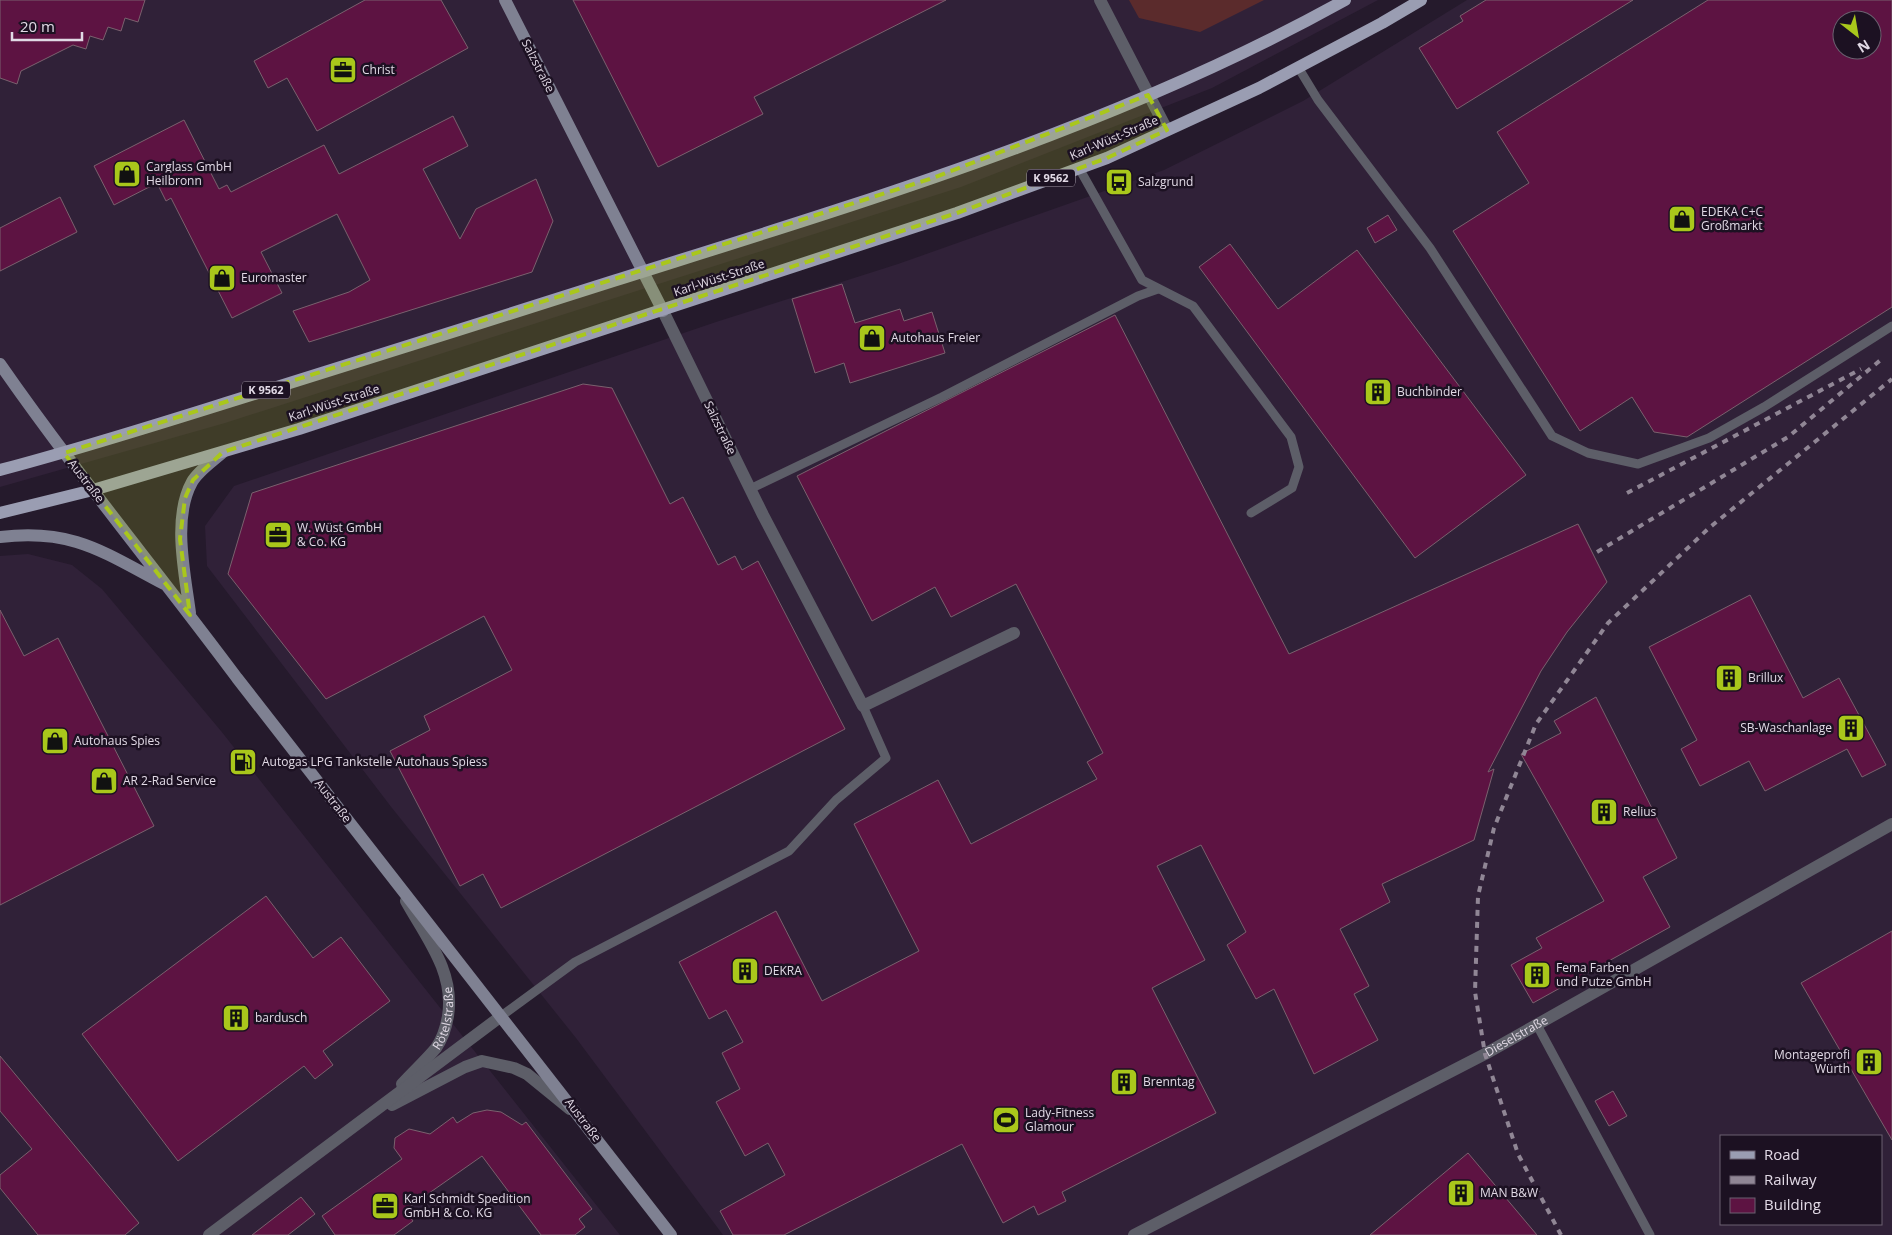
<svg xmlns="http://www.w3.org/2000/svg" width="1892" height="1235" viewBox="0 0 1892 1235" font-family="'Open Sans',sans-serif">
<style>
.built{fill:#302138;fill-rule:evenodd}
.green{fill:#5b2b2c}
.building{fill:#5d1342;stroke:#7a616e;fill-rule:evenodd}
.lines{fill:none;stroke-linecap:round;stroke-linejoin:round}
.lane{stroke:#5d5e68;stroke-width:9}
.street{stroke:#5d5e68;stroke-width:12}
.secondary{stroke:#7f8192;stroke-width:12}
.primary{stroke:#9a9db2;stroke-width:12}
.rail{stroke:#908695;stroke-width:4;stroke-dasharray:6 6;stroke-linecap:butt}
.marked{fill:#a9c71b;fill-opacity:0.2;stroke:#a9c71b;stroke-width:4;stroke-dasharray:10 6;stroke-linejoin:round}
.labels{text-anchor:middle;stroke-width:5;stroke-linejoin:round;paint-order:stroke}
.shield{fill:#1c1122;stroke:#a69daa;stroke-width:1}
.shield-label{font-size:11px;font-weight:bold;fill:#e1d9e5}
.street-label{font-size:12px;fill:#e1d9e5;stroke:#1c1122}
.poi-label{font-size:12px;fill:#e1d9e5;stroke:#1c1122;text-anchor:start}
</style>
<rect width="100%" height="100%" fill="#251a2c"/>
<!-- built -->
<path class="built" d="M 0,0 L 1378,0 L 1212,88 L 961,187 L 225,423 L 0,487 Z
M 1467,0 L 1892,0 L 1892,1235 L 723,1235 L 576,1038 L 392,808 L 207,566 L 205,526 L 234,486 L 716,322 L 898,264 L 1164,170 L 1303,101 ZM 1842,20 L 1872,20 L 1872,50 L 1842,50 ZM 1721,1136 L 1881,1136 L 1881,1224 L 1721,1224 Z
M 28,554 L 72,565 L 102,589 L 221,731 L 620,1235 L 0,1235 L 0,556 Z"/>
<!-- green -->
<path class="green" d="M 1129,0 L 1264,0 L 1200,32 L 1139,18 Z"/>
<!-- building -->
<path class="building" d="M 0,0 L 145,0 L 138,22 L 125,18 L 121,31 L 108,27 L 103,40 L 90,36 L 86,49 L 73,45 L 21,71 L 17,84 L 0,78 Z
M 365,0 L 441,0 L 468,48 L 317,131 L 287,78 L 268,88 L 254,61 Z
M 573,0 L 946,0 L 754,97 L 763,114 L 658,167 Z
M 1486,0 L 1633,0 L 1457,109 L 1419,48 L 1463,21 L 1460,16 Z
M 1708,0 L 1892,0 L 1892,307 L 1687,437 L 1654,432 L 1632,397 L 1580,431 L 1453,231 L 1529,183 L 1497,132 ZM 1842,20 L 1872,20 L 1872,50 L 1842,50 Z
M 453,116 L 468,146 L 423,169 L 460,239 L 476,209 L 536,179 L 553,221 L 532,272 L 309,342 L 293,311 L 349,292 L 370,280 L 337,214 L 261,252 L 282,293 L 232,318 L 171,198 L 166,201 L 157,183 L 114,205 L 94,166 L 184,120 L 219,189 L 227,185 L 231,192 L 324,145 L 339,174 Z
M 60,197 L 77,232 L 0,271 L 0,228 Z
M 1388,215 L 1397,230 L 1375,243 L 1367,228 Z
M 1230,244 L 1278,309 L 1357,250 L 1526,475 L 1415,558 L 1199,267 Z
M 842,284 L 855,323 L 900,309 L 904,321 L 932,312 L 945,353 L 850,383 L 844,363 L 815,373 L 792,299 Z
M 1115,315 L 1289,654 L 1578,524 L 1607,582 L 1567,632 L 1541,671 L 1488,772 L 1494,769 L 1474,840 L 1382,884 L 1390,902 L 1340,929 L 1369,986 L 1354,994 L 1378,1040 L 1314,1074 L 1274,989 L 1256,999 L 1227,945 L 1246,932 L 1201,845 L 1157,866 L 1205,960 L 1152,988 L 1216,1113 L 1062,1192 L 1066,1201 L 1038,1215 L 1034,1206 L 1003,1223 L 962,1144 L 784,1235 L 733,1235 L 720,1211 L 785,1175 L 768,1143 L 745,1156 L 716,1102 L 740,1089 L 722,1053 L 743,1042 L 726,1010 L 709,1019 L 679,962 L 776,911 L 822,1001 L 919,951 L 854,824 L 938,780 L 971,844 L 1097,779 L 1087,762 L 1103,753 L 1016,584 L 951,617 L 935,587 L 872,621 L 797,476 Z
M 583,384 L 612,388 L 670,504 L 683,497 L 718,565 L 735,556 L 742,570 L 758,561 L 845,729 L 501,908 L 483,874 L 460,886 L 390,751 L 430,730 L 424,716 L 512,670 L 484,616 L 326,699 L 228,574 L 252,493 Z
M 1750,595 L 1803,698 L 1839,678 L 1886,765 L 1862,777 L 1847,749 L 1765,791 L 1749,761 L 1700,786 L 1681,749 L 1697,740 L 1649,647 Z
M 0,610 L 24,656 L 58,638 L 154,826 L 0,905 Z
M 1596,697 L 1677,858 L 1643,877 L 1670,927 L 1533,1003 L 1511,965 L 1542,948 L 1536,938 L 1604,901 L 1521,754 L 1561,733 L 1554,721 Z
M 266,896 L 313,958 L 341,937 L 390,1001 L 323,1051 L 333,1065 L 315,1079 L 304,1066 L 178,1161 L 82,1034 Z
M 1892,931 L 1892,1140 L 1801,983 Z
M 0,1056 L 139,1223 L 125,1235 L 38,1235 L 0,1188 L 0,1175 L 32,1149 L 0,1111 Z
M 1613,1091 L 1627,1116 L 1609,1126 L 1595,1101 Z
M 487,1110 L 501,1112 L 522,1125 L 526,1122 L 592,1209 L 579,1219 L 585,1227 L 575,1235 L 541,1235 L 482,1156 L 405,1210 L 413,1221 L 394,1235 L 335,1235 L 322,1216 L 402,1159 L 394,1148 L 395,1138 L 409,1129 L 430,1134 L 453,1117 L 457,1123 L 473,1113 Z
M 1468,1153 L 1537,1235 L 1370,1235 Z
M 301,1197 L 315,1214 L 288,1235 L 252,1235 Z"/>
<g class="lines">
<!-- lane -->
<path class="lane" d="M 1298,67 L 1318,100 L 1430,248 L 1552,436 L 1588,453 L 1638,464 L 1709,438 L 1764,407 L 1892,326
M 1079,168 L 1142,280 L 1193,306 L 1291,437 L 1299,467 L 1292,488 L 1251,513
M 750,489 L 942,397 L 1138,296 L 1158,289
M 500,1017 L 575,962 L 789,851 L 836,800 L 886,758 L 863,706
M 1537,1025 L 1650,1235"/>
<!-- street -->
<g class="street">
<path d="M 1100,0 L 1167,130"/>
<path d="M 663,311 L 763,515 L 863,706 L 1014,633"/>
<path id="s1" d="M 402,1084 C 413,1072 426,1060 436,1048 C 443,1038 446,1028 448,1016 C 455,972 426,937 406,901"/>
<path d="M 392,1105 L 465,1067 L 482,1061 L 514,1068 L 527,1074 L 570,1109"/>
<path d="M 209,1235 L 500,1017"/>
<path id="s2" d="M 1134,1235 L 1485,1054 L 1892,824"/>
</g>
<!-- secondary -->
<path class="secondary" d="M 505,0 L 663,311
M 0,364 C 75,472 159,573 237,678 L 671,1235
M 0,537 C 72,528 103,552 164,584
M 190,613 C 185,574 172,518 192,482 C 198,471 213,461 223,452"/>
<!-- primary -->
<path class="primary" d="M 0,470 C 88,447 174,419 261,392 C 377,356 494,319 610,282 C 860,203 1115,128 1345,0
M 0,513 L 93,490 L 299,429 L 957,213 L 1107,158 L 1259,88 L 1382,23 L 1421,0"/>
<!-- rail -->
<path class="rail" d="M 1627,493 L 1861,369
M 1597,552 L 1788,437 L 1883,358
M 1561,1235 L 1518,1154 L 1485,1054 L 1475,992 L 1478,896 L 1494,828 L 1536,724 L 1608,623 L 1709,528 L 1892,379"/>
</g>
<!-- marked area -->
<path class="marked" d="M 1148,95 L 1167,130 L 1107,158 L 957,213 L 223,452 L 193,480 L 185,498 L 180,539 L 190,615 L 64,453 L 933,178 Z"/>
<!-- icons -->
<defs>
<g id="office-square" transform="scale(1.4375)"><rect x="-9" y="-9" width="18" height="18" rx="4" fill="#a9c71b" stroke="#1c1122"/><path d="M-6-3h4V-5.5h4V-3h4V5H-6ZM-1-4.5V-3h2v-1.5ZM-6 0V1H6V0Z" fill="#111"/></g>
<g id="shop-square" transform="scale(1.4375)"><rect x="-9" y="-9" width="18" height="18" rx="4" fill="#a9c71b" stroke="#1c1122"/><path d="M-5-2.5h2.3a2.7 3.5 0 0 1 5.4 0H5L5.5 6h-11ZM-1.5-2.5h3a1.5 2.3 0 0 0-3 0Z" fill="#111"/></g>
<g id="bus-square" transform="scale(1.4375)"><rect x="-9" y="-9" width="18" height="18" rx="4" fill="#a9c71b" stroke="#1c1122"/><path d="M-5-6H5V4H4V6H2V4H-2V6H-4V4H-5ZM-3.5-4V0h7V-4ZM-3.5 1.2v1.5H-2V1.2ZM2 1.2v1.5H3.5V1.2Z" fill="#111"/></g>
<g id="building-square" transform="scale(1.4375)"><rect x="-9" y="-9" width="18" height="18" rx="4" fill="#a9c71b" stroke="#1c1122"/><path d="M-4-6H4V6H1V3H-1V6H-4ZM-2.5-4.3h1.7v1.8h-1.7ZM.8-4.3h1.7v1.8H.8ZM-2.5-1h1.7V.8h-1.7ZM.8-1h1.7V.8H.8Z" fill="#111"/></g>
<g id="fuel-square" transform="scale(1.4375)"><rect x="-9" y="-9" width="18" height="18" rx="4" fill="#a9c71b" stroke="#1c1122"/><path d="M-5.5-6h7V0h2V4h1.3V-2.5L3-4.5l.8-.8L6-3V5H2.5V1h-1V6h-7ZM-4.2-4.7v3.2H.2V-4.7Z" fill="#111"/></g>
<g id="stadium-square" transform="scale(1.4375)"><rect x="-9" y="-9" width="18" height="18" rx="4" fill="#a9c71b" stroke="#1c1122"/><path d="M0-5a6.5 5 0 1 0 0 10a6.5 5 0 1 0 0-10ZM-3.5-1.8h7v3.6h-7Z" fill="#111"/></g>
</defs>
<g fill-rule="evenodd">
<use href="#office-square" x="343" y="70"/>
<use href="#shop-square" x="127" y="174"/>
<use href="#bus-square" x="1119" y="182"/>
<use href="#shop-square" x="1682" y="219"/>
<use href="#shop-square" x="222" y="278"/>
<use href="#shop-square" x="872" y="338"/>
<use href="#building-square" x="1378" y="392"/>
<use href="#office-square" x="278" y="535"/>
<use href="#building-square" x="1729" y="678"/>
<use href="#building-square" x="1851" y="728"/>
<use href="#shop-square" x="55" y="741"/>
<use href="#fuel-square" x="243" y="762"/>
<use href="#shop-square" x="104" y="781"/>
<use href="#building-square" x="1604" y="812"/>
<use href="#building-square" x="745" y="971"/>
<use href="#building-square" x="1537" y="975"/>
<use href="#building-square" x="236" y="1018"/>
<use href="#building-square" x="1869" y="1062"/>
<use href="#building-square" x="1124" y="1082"/>
<use href="#stadium-square" x="1006" y="1120"/>
<use href="#building-square" x="1461" y="1193"/>
<use href="#office-square" x="385" y="1206"/>
</g>
<g class="labels">
<!-- shield labels -->
<g class="shield">
<rect x="1027" y="169.5" width="48" height="17" rx="4"/>
<rect x="242" y="381.5" width="48" height="17" rx="4"/>
</g>
<g class="shield-label">
<text x="1051" y="182">K 9562</text>
<text x="266" y="394">K 9562</text>
</g>
<!-- street labels -->
<g class="street-label">
<text transform="translate(538 66) rotate(63)" y="4">Salzstraße</text>
<text transform="translate(1114 138) rotate(-23)" y="4">Karl-Wüst-Straße</text>
<text transform="translate(719 278) rotate(-18)" y="4">Karl-Wüst-Straße</text>
<text transform="translate(334 403) rotate(-18)" y="4">Karl-Wüst-Straße</text>
<text transform="translate(720 428) rotate(64)" y="4">Salzstraße</text>
<text transform="translate(86 481) rotate(52)" y="4">Austraße</text>
<text transform="translate(333 801) rotate(52)" y="4">Austraße</text>
<text dy="4" stroke="none"><textPath href="#s1" startOffset="81">Rötelstraße</textPath></text>
<text dy="4" stroke="none"><textPath href="#s2" startOffset="431">Dieselstraße</textPath></text>
<text transform="translate(583 1120) rotate(53)" y="4">Austraße</text>
</g>
<!-- poi labels -->
<g class="poi-label">
<text x="362" y="74">Christ</text>
<text x="146" y="171">Carglass GmbH<tspan x="146" dy="14">Heilbronn</tspan></text>
<text x="1138" y="186">Salzgrund</text>
<text x="1701" y="216">EDEKA C+C<tspan x="1701" dy="14">Großmarkt</tspan></text>
<text x="241" y="282">Euromaster</text>
<text x="891" y="342">Autohaus Freier</text>
<text x="1397" y="396">Buchbinder</text>
<text x="297" y="532">W. Wüst GmbH<tspan x="297" dy="14">&amp; Co. KG</tspan></text>
<text x="1748" y="682">Brillux</text>
<text x="1832" y="732" text-anchor="end">SB-Waschanlage</text>
<text x="74" y="745">Autohaus Spies</text>
<text x="262" y="766">Autogas LPG Tankstelle Autohaus Spiess</text>
<text x="123" y="785">AR 2-Rad Service</text>
<text x="1623" y="816">Relius</text>
<text x="1556" y="972">Fema Farben<tspan x="1556" dy="14">und Putze GmbH</tspan></text>
<text x="764" y="975">DEKRA</text>
<text x="255" y="1022">bardusch</text>
<text x="1850" y="1059" text-anchor="end">Montageprofi<tspan x="1850" dy="14">Würth</tspan></text>
<text x="1143" y="1086">Brenntag</text>
<text x="1025" y="1117">Lady-Fitness<tspan x="1025" dy="14">Glamour</tspan></text>
<text x="1480" y="1197">MAN B&amp;W</text>
<text x="404" y="1203">Karl Schmidt Spedition<tspan x="404" dy="14">GmbH &amp; Co. KG</tspan></text>
</g>
</g>
<!-- legend -->
<rect x="1720" y="1135" width="162" height="90" fill="#1c1122" stroke="#6b6170"/>
<rect x="1730" y="1151" width="25" height="8" fill="#9a9db2" stroke="#6b6170"/>
<text x="1764" y="1160" font-size="15" fill="#e1d9e5">Road</text>
<rect x="1730" y="1176" width="25" height="8" fill="#908695" stroke="#6b6170"/>
<text x="1764" y="1185" font-size="15" fill="#e1d9e5">Railway</text>
<rect x="1730" y="1198" width="25" height="15" fill="#5d1342" stroke="#6b6170"/>
<text x="1764" y="1210" font-size="15" fill="#e1d9e5">Building</text>
<!-- north arrow -->
<g transform="translate(1857 35) rotate(149)"><circle r="24" fill="#1c1122" stroke="#6b6170"/>
<path d="M0-4L9 19L0 12L-9 19Z" fill="#a9c71b"/>
<text y="-8" font-size="14" font-weight="bold" text-anchor="middle" fill="#e1d9e5">N</text>
</g>
<!-- scale -->
<path d="M12 32v8h70v-8" fill="none" stroke="#e1d9e5" stroke-width="2.5"/>
<text x="20" y="32" font-size="15" fill="#e1d9e5" stroke="#1c1122" stroke-width="4" paint-order="stroke">20 m</text>
</svg>
